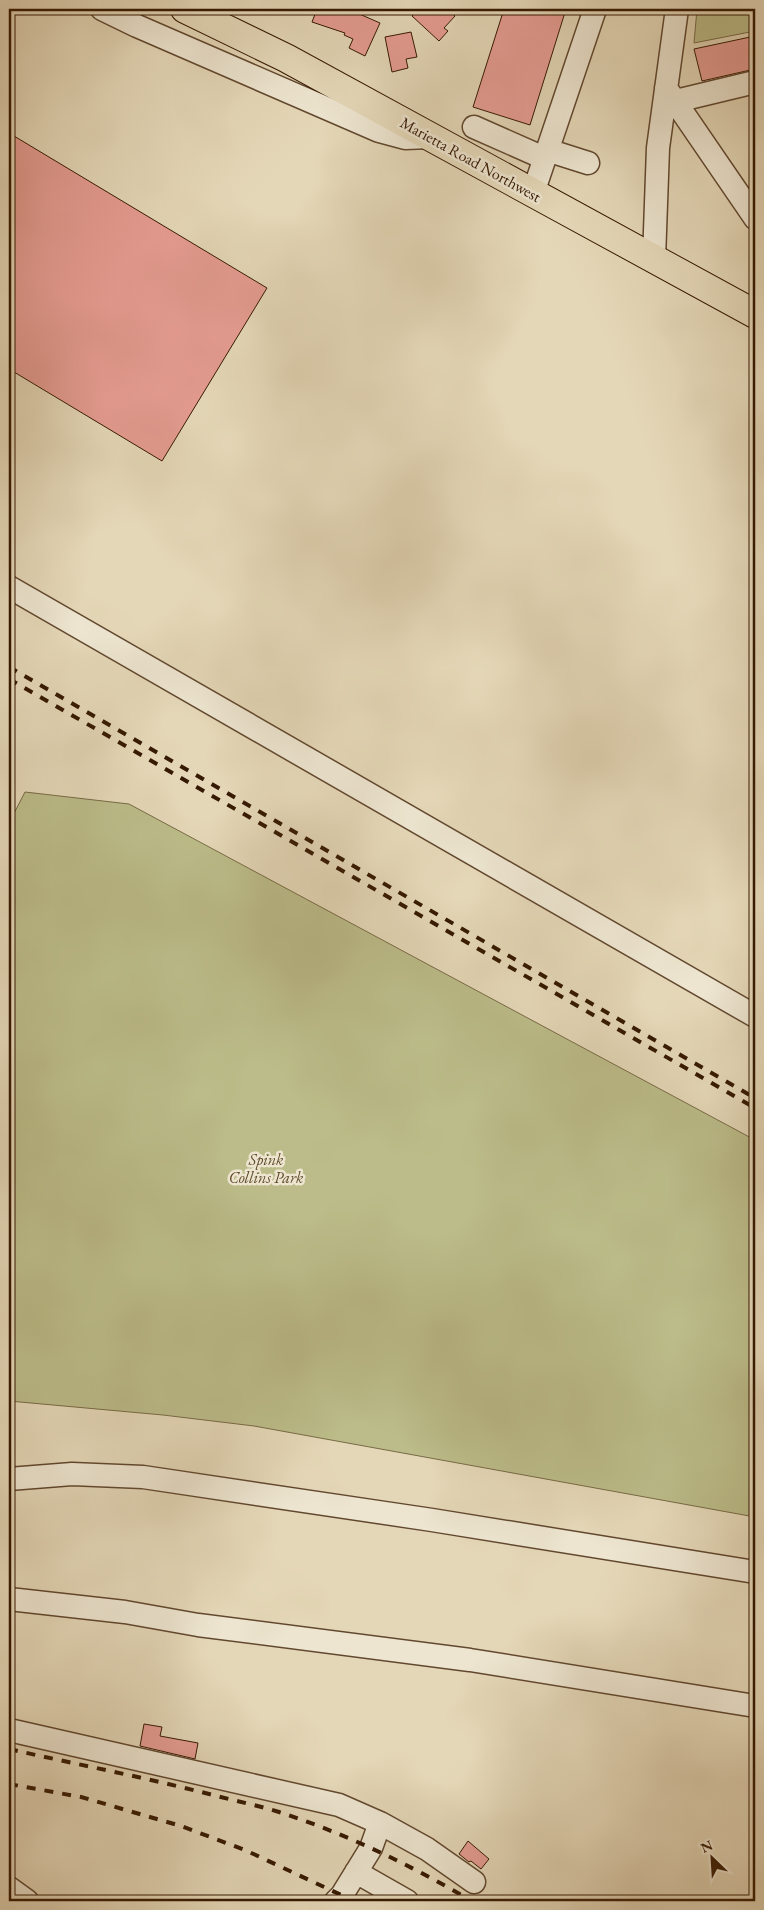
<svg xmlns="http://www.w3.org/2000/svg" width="764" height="1910" viewBox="0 0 764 1910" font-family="'EB Garamond',serif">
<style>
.green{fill:#bbbc89;stroke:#786a46}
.building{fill:#e59c92;stroke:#361902}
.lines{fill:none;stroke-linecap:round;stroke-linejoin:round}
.minor-casing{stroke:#62482f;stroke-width:25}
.major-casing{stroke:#361902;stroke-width:30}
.minor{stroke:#ede5d0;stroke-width:22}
.major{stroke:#e4d7b7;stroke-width:28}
.rail{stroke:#361902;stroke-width:4;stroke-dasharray:9 9;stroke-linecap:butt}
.labels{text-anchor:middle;stroke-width:5;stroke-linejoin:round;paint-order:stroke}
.street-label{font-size:16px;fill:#361902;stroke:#ede5d0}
.park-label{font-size:16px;font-style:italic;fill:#5e4a2a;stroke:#ede5d0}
</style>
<rect width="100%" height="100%" fill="#e4d7b7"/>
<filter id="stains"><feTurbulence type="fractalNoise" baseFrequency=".004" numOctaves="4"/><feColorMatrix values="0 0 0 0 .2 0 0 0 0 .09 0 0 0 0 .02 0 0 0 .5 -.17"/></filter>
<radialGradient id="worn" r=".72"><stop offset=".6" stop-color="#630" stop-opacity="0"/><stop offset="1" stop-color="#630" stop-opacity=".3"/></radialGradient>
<!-- green -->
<path class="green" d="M 697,9 L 755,9 L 755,31 L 694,43 Z
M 25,792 L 129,804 L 755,1140 L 755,1517 L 254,1426 L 163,1415 L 9,1401 L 9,823 Z"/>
<!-- building -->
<path class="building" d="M 317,9 L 348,9 L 380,23 L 365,56 L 349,48 L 353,39 L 344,35 L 345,33 L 312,22 Z
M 418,9 L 447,9 L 455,16 L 444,28 L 448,31 L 439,41 L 412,16 Z
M 504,9 L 566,9 L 530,125 L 473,107 Z
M 411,32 L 417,57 L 406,59 L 408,68 L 392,72 L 385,37 Z
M 755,36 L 755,69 L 702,81 L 694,49 Z
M 9,133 L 267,288 L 162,461 L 9,369 Z
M 144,1724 L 162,1727 L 160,1736 L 198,1743 L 195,1759 L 140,1746 Z
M 468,1841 L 489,1859 L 481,1869 L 471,1861 L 469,1862 L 459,1854 Z"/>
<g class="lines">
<!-- minor casing -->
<g class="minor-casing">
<path id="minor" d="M 102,9 L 137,26 L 379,131 L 405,138 L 430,137
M 666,88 L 755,218
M 676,101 L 755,82
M 474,127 L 544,158
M 547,150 L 588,163
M 533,193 L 595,9
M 654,259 L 658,148 L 677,9
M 9,587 L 755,1016
M 9,1479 L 72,1474 L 143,1477 L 432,1520 L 755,1572
M 9,1599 L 125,1612 L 198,1625 L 470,1660 L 755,1706
M 9,1730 L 339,1805 L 380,1823 L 427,1849 L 474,1882
M 356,1872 L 407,1901
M 9,1888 L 27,1901
M 336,1901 L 342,1895 L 371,1848 L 380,1823"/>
</g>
<!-- major casing -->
<g class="major-casing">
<path id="major" d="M 185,9 L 286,58 L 755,314"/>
</g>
<!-- minor -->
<use href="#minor" class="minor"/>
<!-- major -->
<use href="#major" class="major"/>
<!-- rail -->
<path class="rail" d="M 9,667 L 755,1098
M 9,679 L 755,1108
M 9,1749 C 75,1764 143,1777 209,1794 C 232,1800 256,1805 279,1812 C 347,1834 410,1865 472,1901
M 9,1784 L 81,1797 L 181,1826 L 245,1850 L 354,1901"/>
</g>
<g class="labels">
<!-- street labels -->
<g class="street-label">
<text transform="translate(471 159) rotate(29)" y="6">Marietta Road Northwest</text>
</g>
<!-- park labels -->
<g class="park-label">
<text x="266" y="1165">Spink<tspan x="266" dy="18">Collins Park</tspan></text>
</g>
</g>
<!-- margin -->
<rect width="764" height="1910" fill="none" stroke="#e4d7b7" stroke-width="30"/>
<rect x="10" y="10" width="744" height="1890" fill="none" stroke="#361902" stroke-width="2.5"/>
<rect x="15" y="15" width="734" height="1880" fill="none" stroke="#361902"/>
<!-- north arrow -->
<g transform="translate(712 1858) rotate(335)" stroke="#ede5d0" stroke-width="4" paint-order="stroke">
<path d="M0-4L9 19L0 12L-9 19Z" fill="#361902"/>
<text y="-8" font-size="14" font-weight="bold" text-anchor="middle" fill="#361902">N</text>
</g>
<rect width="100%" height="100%" filter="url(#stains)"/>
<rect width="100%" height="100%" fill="url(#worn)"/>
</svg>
